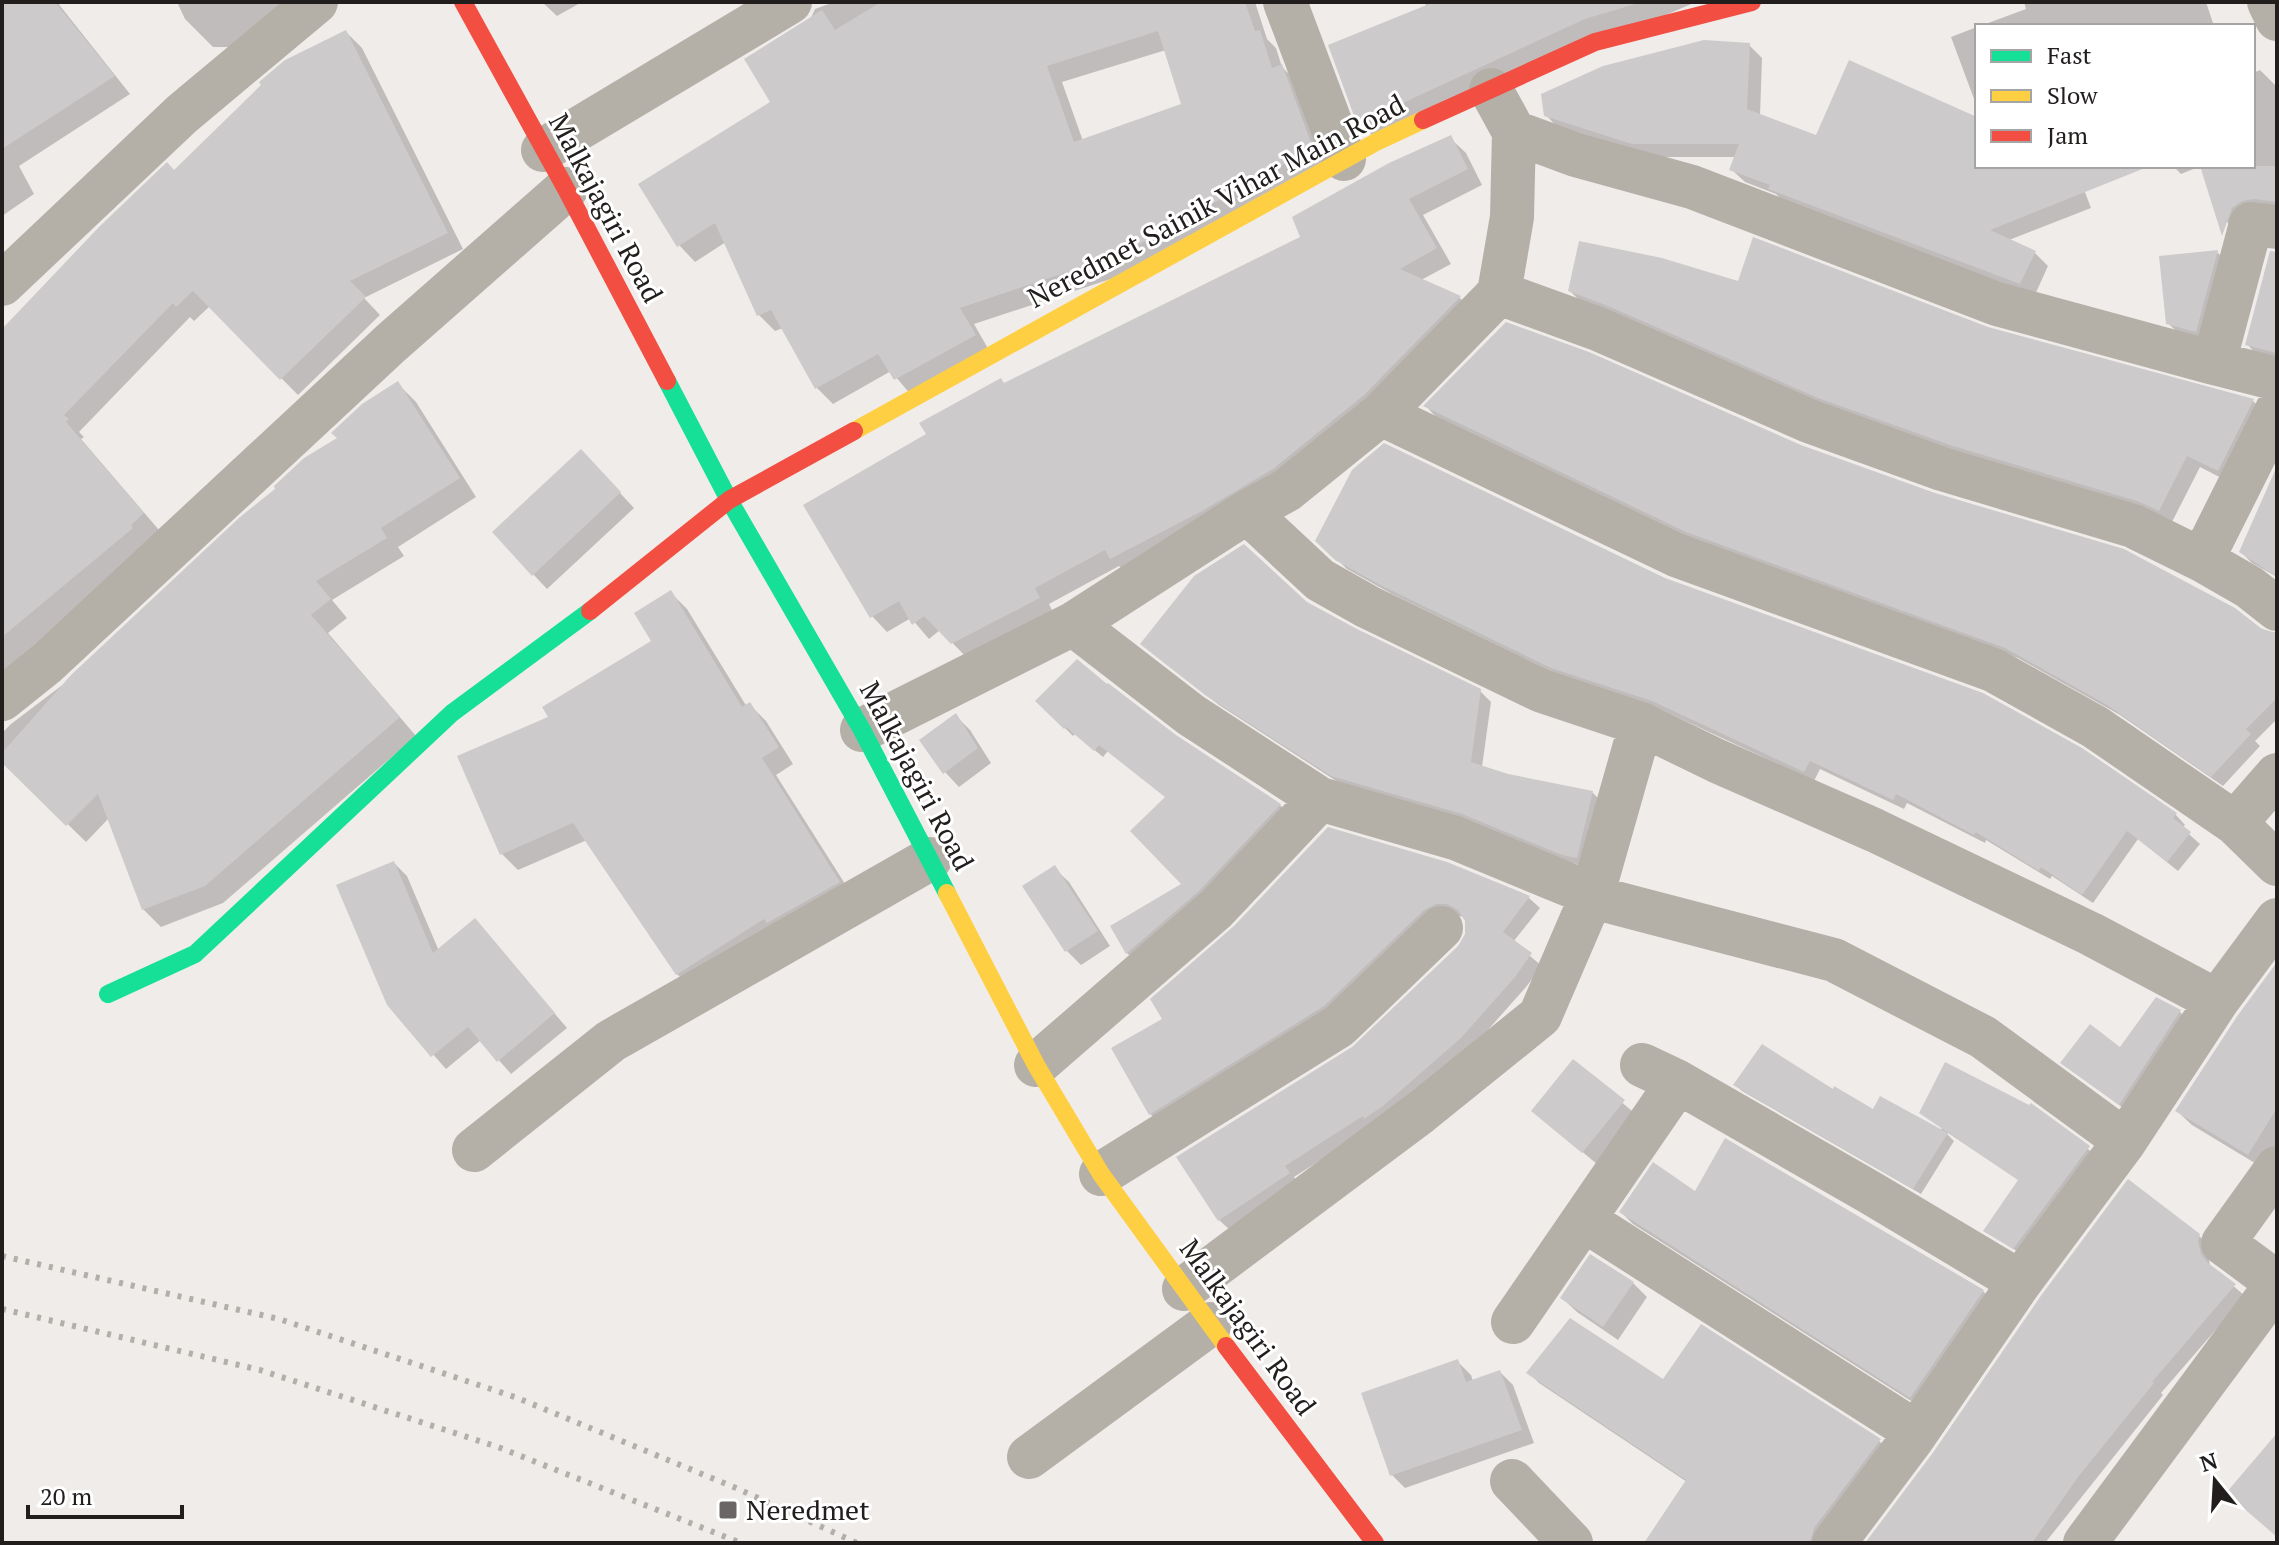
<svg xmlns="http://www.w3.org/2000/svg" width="2279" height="1545" viewBox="0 0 2279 1545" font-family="'PT Serif',serif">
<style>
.shadow{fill:#0003;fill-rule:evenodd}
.building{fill:#cdcacb;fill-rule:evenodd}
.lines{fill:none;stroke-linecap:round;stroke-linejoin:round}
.street{stroke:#b4b0a7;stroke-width:44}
.fast{stroke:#16e098;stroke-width:18}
.slow{stroke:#ffcf43;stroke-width:18}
.jam{stroke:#f24e42;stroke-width:18}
.rail{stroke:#b2aea9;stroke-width:6;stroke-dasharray:4 8;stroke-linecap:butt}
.poi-dot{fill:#696665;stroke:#fff;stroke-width:3}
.labels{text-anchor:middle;stroke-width:6;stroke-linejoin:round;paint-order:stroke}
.street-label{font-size:28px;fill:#211e1d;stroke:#fff}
.poi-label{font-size:28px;fill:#211e1d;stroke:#fff;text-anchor:start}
</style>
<rect width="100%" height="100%" fill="#f0ecea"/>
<!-- shadow -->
<path class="shadow" d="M 2,2 L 57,2 L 130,94 L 19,166 L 34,194 L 2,216 Z
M 177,2 L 299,2 L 229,47 L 213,47 L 185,19 Z
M 542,2 L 582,2 L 557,16 Z
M 834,2 L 1255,2 L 1267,39 L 1276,48 L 1282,67 L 1297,82 L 1328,165 L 1141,269 L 974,324 L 990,352 L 911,395 L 891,371 L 833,404 L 817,388 L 783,328 L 775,331 L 759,315 L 726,242 L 695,262 L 679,245 L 773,102 L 815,9 ZM 1166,50 L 1183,106 L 1083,141 L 1062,82 Z
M 1424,2 L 1696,2 L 1376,139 L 1359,123 L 1427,7 Z
M 2024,2 L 2206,2 L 2214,26 L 1980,26 L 2026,9 Z
M 1977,27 L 1977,107 L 1951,37 Z
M 346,32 L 362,48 L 463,249 L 364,298 L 380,315 L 298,395 L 210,306 L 194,321 L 190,317 L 79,432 L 84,437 L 81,439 L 159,530 L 2,689 L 2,331 L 174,172 Z
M 1749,45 L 1762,58 L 1760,116 L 1817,137 L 1977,119 L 1977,166 L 2075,166 L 2091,208 L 2009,240 L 2035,253 L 2048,266 L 2034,297 L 1784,202 L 1776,194 L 1745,182 L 1731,169 L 1736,157 L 1647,157 L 1559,129 L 1546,115 Z
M 2260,70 L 2277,87 L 2277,210 L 2230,225 L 2217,212 L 2202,166 L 2253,166 L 2253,73 Z
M 1450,138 L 1466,153 L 1482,185 L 1423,215 L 1451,264 L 1421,280 L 1460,298 L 1475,313 L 1379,411 L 1127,573 L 1119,566 L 1049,604 L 1054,614 L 968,659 L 940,630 L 929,639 L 911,618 L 887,632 L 872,616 L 928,435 L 1005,384 L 1302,238 Z
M 2173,166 L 2201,166 L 2181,174 Z
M 2217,252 L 2224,259 L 2203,338 L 2175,330 L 2168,323 L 2161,258 Z
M 2277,253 L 2277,360 L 2257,355 L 2247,344 Z
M 1739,284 L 1988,329 L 2253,401 L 2266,413 L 2231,483 L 2200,467 L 2172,522 L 1964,457 L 1833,410 L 1583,304 L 1570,291 Z
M 398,384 L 416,402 L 476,497 L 398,547 L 404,556 L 332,600 L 347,618 L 328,633 L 416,736 L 223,903 L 161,927 L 143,909 L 109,818 L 86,842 L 2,760 L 2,733 L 11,724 L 65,683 Z
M 1426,406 L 1800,446 L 2277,635 L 2277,719 L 2255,741 L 2260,746 L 2223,786 L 2120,715 L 2018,658 L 1698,542 L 1436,417 Z
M 595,466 L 634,508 L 547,589 L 533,574 Z
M 2277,470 L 2277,577 L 2252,563 L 2241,552 Z
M 1318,541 L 1665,579 L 2081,750 L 2176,815 L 2185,825 L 2182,828 L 2200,844 L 2178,871 L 2138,839 L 2093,903 L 2052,876 L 2050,879 L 1986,840 L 1985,843 L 1907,803 L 1904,809 L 1820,769 L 1814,781 L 1664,711 L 1563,677 L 1392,594 L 1347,569 Z
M 671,593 L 687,609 L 747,707 L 750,705 L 766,721 L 793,764 L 776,775 L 854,898 L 693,990 L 677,974 L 587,840 L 518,870 L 502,854 L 551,718 L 654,641 Z
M 1306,603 L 1356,631 L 1480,691 L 1491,702 L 1482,767 L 1508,776 L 1592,792 L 1603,803 L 1588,868 L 1344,786 L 1219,705 L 1142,644 Z
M 1038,701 L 1176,738 L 1280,805 L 1288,813 L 1135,961 L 1127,953 L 1113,927 L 1184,884 L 1167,798 L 1108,751 L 1103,757 L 1075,734 L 1073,736 Z
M 956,716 L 970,730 L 991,763 L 959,787 L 945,772 Z
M 394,863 L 407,876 L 439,951 L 475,920 L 567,1028 L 511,1074 L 481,1040 L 446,1069 L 389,1004 Z
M 1446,864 L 1529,898 L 1540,908 L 1513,942 L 1542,966 L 1526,987 L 1471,1049 L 1374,1126 L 1294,1177 L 1299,1185 L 1230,1230 L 1219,1220 L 1460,947 L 1467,935 L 1465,917 L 1447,914 L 1334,1017 L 1161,1124 L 1150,1114 Z
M 1054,868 L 1069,882 L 1110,946 L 1081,965 L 1067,951 Z
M 2277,985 L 2277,1146 L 2263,1168 L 2192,1125 L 2177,1111 Z
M 2156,999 L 2180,1012 L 2186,1018 L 2126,1110 L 2070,1069 L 2121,1050 Z
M 1574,1062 L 1638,1116 L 1598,1165 L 1534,1111 Z
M 1735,1084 L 1833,1091 L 1874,1112 L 1940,1131 L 1942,1128 L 2029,1108 L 2095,1154 L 2021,1254 L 1985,1230 L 2020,1181 L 1948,1133 L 1947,1134 L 1954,1141 L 1921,1194 L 1742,1091 Z
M 1726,1141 L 1983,1291 L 1994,1303 L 1922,1408 L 1633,1224 L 1621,1212 L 1696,1194 Z
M 2199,1236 L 2210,1246 L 2208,1253 L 2210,1266 L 2245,1296 L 2161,1393 L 2163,1395 L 2045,1543 L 1868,1543 Z
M 1633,1283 L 1647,1297 L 1618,1340 L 1577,1312 L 1562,1298 Z
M 1458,1362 L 1471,1375 L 1473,1381 L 1500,1372 L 1513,1385 L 1534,1443 L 1405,1488 L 1392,1475 Z
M 1529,1373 L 1664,1382 L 1879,1441 L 1890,1451 L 1822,1543 L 1649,1543 L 1687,1482 L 1539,1383 Z"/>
<!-- building -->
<path class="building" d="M 2,2 L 55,2 L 115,76 L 2,149 Z
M 881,2 L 1245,2 L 1255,31 L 1260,30 L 1272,68 L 1282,64 L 1313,148 L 1124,253 L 960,308 L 976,335 L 894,380 L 878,354 L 815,389 L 771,310 L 757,316 L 715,223 L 677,247 L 638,184 L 770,102 L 744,59 L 822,10 L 835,30 ZM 1158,31 L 1181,104 L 1074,142 L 1047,66 Z
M 1434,2 L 1642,2 L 1585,19 L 1357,124 L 1328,45 Z
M 346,30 L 448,233 L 350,281 L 366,297 L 280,380 L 193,291 L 176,307 L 173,303 L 64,415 L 69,419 L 66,422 L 144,513 L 131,525 L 133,528 L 2,637 L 2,329 L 99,227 L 167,162 L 174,170 L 261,85 L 259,82 L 285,60 Z
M 1704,40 L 1750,43 L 1747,109 L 1816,135 L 1849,60 L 1977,117 L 1977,166 L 2144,166 L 2145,168 L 1990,230 L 2036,251 L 2020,284 L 1768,189 L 1770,185 L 1729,170 L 1739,144 L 1632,144 L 1544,116 L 1541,94 L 1603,66 Z
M 1451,135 L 1468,169 L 1409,199 L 1437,248 L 1400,269 L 1461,296 L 1364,395 L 1273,469 L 1202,511 L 1110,559 L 1105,550 L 1035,588 L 1040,598 L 951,644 L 924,616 L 912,625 L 899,601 L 870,618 L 803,505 L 926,434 L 919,423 L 1001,378 L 1004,383 L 1300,237 L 1292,217 L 1389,163 Z
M 2200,166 L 2277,166 L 2277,202 L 2254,199 L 2242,201 L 2232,208 L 2222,236 Z
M 1753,237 L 1988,327 L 2254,399 L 2218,471 L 2187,456 L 2159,511 L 2140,502 L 1950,445 L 1818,398 L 1608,306 L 1568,291 L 1579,241 L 1662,258 L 1738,281 Z
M 2218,250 L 2196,332 L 2166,324 L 2159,256 Z
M 2270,251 L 2277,252 L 2277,353 L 2245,345 Z
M 1506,322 L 1589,352 L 1801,445 L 1935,493 L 2124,549 L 2235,608 L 2262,629 L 2277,633 L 2277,698 L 2246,729 L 2251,734 L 2211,777 L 2107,705 L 2005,648 L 1686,532 L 1423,406 Z
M 398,381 L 460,478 L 381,528 L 387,538 L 316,581 L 331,599 L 311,615 L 400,717 L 205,886 L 142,910 L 98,794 L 66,826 L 2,763 L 2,753 L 71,675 L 240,517 L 275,489 L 274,486 L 304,458 L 337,438 L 331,433 L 362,404 Z
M 1384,443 L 1665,578 L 1983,693 L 2082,748 L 2177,813 L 2173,818 L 2191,832 L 2167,862 L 2127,831 L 2082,895 L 2041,867 L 2039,871 L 1976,832 L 1974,835 L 1896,794 L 1893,800 L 1810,761 L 1804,772 L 1652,701 L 1551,668 L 1380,585 L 1335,560 L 1315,541 L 1352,470 Z
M 581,449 L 621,492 L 532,576 L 492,532 Z
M 2277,466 L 2277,577 L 2239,552 Z
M 1244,544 L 1307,602 L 1357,629 L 1481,689 L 1471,762 L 1508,774 L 1593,791 L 1577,858 L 1562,855 L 1462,814 L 1331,776 L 1205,695 L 1140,644 L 1194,576 Z
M 671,590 L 742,707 L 750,702 L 779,747 L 762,758 L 840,882 L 767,923 L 764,919 L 676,975 L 573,823 L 500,855 L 457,756 L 548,717 L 542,707 L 651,641 L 634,613 Z
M 1077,659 L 1107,684 L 1108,683 L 1176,735 L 1281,804 L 1199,891 L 1126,954 L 1110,926 L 1181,884 L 1130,831 L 1165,797 L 1099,745 L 1094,751 L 1066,727 L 1064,729 L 1035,701 Z
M 956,713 L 978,748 L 943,774 L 919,740 Z
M 1328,827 L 1447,862 L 1530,896 L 1503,932 L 1532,953 L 1515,977 L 1461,1038 L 1383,1106 L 1364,1119 L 1363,1116 L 1285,1166 L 1290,1173 L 1218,1221 L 1176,1157 L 1352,1047 L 1458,946 L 1465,934 L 1465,921 L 1458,910 L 1447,904 L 1436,904 L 1424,910 L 1324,1006 L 1149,1115 L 1111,1048 L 1162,1019 L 1150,999 L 1234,926 Z
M 394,861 L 433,953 L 475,918 L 555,1013 L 497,1062 L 468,1027 L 431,1057 L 387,1005 L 336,885 Z
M 1055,865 L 1098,931 L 1065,952 L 1022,886 Z
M 2277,962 L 2277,1108 L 2248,1155 L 2175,1111 L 2238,1015 Z
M 2156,997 L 2181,1010 L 2119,1105 L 2060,1063 L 2090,1024 L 2120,1047 Z
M 1762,1044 L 1833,1089 L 1834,1086 L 1873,1109 L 1880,1096 L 1948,1133 L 1913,1189 L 1733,1085 Z
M 1573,1059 L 1625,1100 L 1582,1153 L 1531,1111 Z
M 1945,1062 L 2029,1105 L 2031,1103 L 2090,1146 L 2013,1249 L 1983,1231 L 2018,1180 L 1919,1113 Z
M 1725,1138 L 1984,1290 L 1910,1398 L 1619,1212 L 1653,1162 L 1695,1191 Z
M 2128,1179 L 2200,1234 L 2198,1241 L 2201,1254 L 2208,1263 L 2236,1284 L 2152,1382 L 2154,1383 L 2078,1477 L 2032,1543 L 1865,1543 L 1932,1454 L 2040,1297 Z
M 1590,1254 L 1634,1282 L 1603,1327 L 1560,1298 Z
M 1570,1318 L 1663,1379 L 1701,1324 L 1881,1439 L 1814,1528 L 1810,1543 L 1644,1543 L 1686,1480 L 1526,1373 Z
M 1458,1359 L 1466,1382 L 1500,1370 L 1522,1430 L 1390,1476 L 1361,1393 Z
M 2277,1433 L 2277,1537 L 2226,1493 Z"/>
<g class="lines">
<!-- street -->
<path class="street" d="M 1285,2 L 1344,159
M 2269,2 L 2277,19
M 1491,90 L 1514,132 L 1512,217 L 1499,293 L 1381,414 L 1676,555 L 1993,670 L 2095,727 L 2235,823 L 2277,775
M 1514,132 L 1576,155 L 1692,187 L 1997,304 L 2214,363 L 2251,224 L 2277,227
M 543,150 L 790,2
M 2,284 L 182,114 L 316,2
M 1499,293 L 1598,329 L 1809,421 L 1942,469 L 2133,526 L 2202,560 L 2249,587 L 2277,609
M 2214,363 L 2277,379
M 1247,512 L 1320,580 L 1368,607 L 1542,691 L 1641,724 L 1717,761 L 1874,830 L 2091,934 L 2217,1001
M 2202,560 L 2277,410
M 1073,624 L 1247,512 L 1287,490 L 1381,414
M 2,699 L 47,663 L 391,343 L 566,189
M 862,730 L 1073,624 L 1191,715 L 1320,799 L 1455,838 L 1608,901 L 1834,960 L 1983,1037 L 2125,1141
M 2235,823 L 2277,864
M 1036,1065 L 1216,909 L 1320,799
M 1642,1065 L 1678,1082 L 1871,1193 L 2020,1282
M 474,1150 L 611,1041 L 930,859
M 2277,1168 L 2223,1243 L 2277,1283
M 1101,1174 L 1339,1026 L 1441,928
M 1584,1220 L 1916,1432
M 1184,1289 L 1421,1112 L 1540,1016 L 1593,893 L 1641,724
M 1513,1322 L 1678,1082
M 1029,1457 L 1210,1324
M 1512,1481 L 1571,1543
M 1834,1543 L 1912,1439 L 2020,1282 L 2125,1141 L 2217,1001 L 2277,920
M 2085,1543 L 2277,1284"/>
<!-- fast -->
<path class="fast" d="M 667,381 L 729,500 L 862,730 L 947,893
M 108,994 L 195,954 L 452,713 L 590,611"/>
<!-- slow -->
<path class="slow" d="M 854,431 L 1378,141 L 1423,120
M 947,893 L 1036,1065 L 1101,1174 L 1226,1346"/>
<!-- jam -->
<path class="jam" d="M 463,2 L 566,189 L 667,381
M 1423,120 L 1595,42 L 1752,2
M 590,611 L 729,500 L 854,431
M 1226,1346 L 1375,1543"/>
<!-- rail -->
<path class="rail" d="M 2,1256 L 279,1319 L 515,1397 L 736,1488 L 857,1543
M 2,1309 L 260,1370 L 498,1447 L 741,1543"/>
</g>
<!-- markers -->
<rect class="poi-dot" x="718" y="1500" width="20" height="20" rx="4"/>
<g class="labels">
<!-- street labels -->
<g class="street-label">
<text transform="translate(1216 201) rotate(-28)" y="10">Neredmet Sainik Vihar Main Road</text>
<text transform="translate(606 208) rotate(62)" y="10">Malkajagiri Road</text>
<text transform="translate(917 776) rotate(62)" y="10">Malkajagiri Road</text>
<text transform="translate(1248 1327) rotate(54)" y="10">Malkajagiri Road</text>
</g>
<!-- poi labels -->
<g class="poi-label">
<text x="746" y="1520">Neredmet</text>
</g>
</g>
<!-- border -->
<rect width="2279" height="1545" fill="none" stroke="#211e1d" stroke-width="8"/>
<!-- legend -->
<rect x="1975" y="24" width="280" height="144" fill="#ffffff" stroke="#a6a5a5" stroke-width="2"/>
<rect x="1991" y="50" width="40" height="12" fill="#16e098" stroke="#a6a5a5" stroke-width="2"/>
<text x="2047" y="64" font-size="24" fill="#211e1d">Fast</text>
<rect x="1991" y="90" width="40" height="12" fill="#ffcf43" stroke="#a6a5a5" stroke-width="2"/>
<text x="2047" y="104" font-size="24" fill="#211e1d">Slow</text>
<rect x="1991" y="130" width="40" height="12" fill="#f24e42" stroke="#a6a5a5" stroke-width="2"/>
<text x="2047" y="144" font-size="24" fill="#211e1d">Jam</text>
<!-- north arrow -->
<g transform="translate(2215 1481) rotate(342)" stroke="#ffffff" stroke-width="6" paint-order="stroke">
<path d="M0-6L14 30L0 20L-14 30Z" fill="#211e1d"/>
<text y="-12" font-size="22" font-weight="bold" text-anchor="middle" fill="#211e1d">N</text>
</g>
<!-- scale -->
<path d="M28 1505v12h154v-12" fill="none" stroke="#211e1d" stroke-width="4"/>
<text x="40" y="1505" font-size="24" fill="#211e1d" stroke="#ffffff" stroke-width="6" paint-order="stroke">20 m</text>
</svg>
